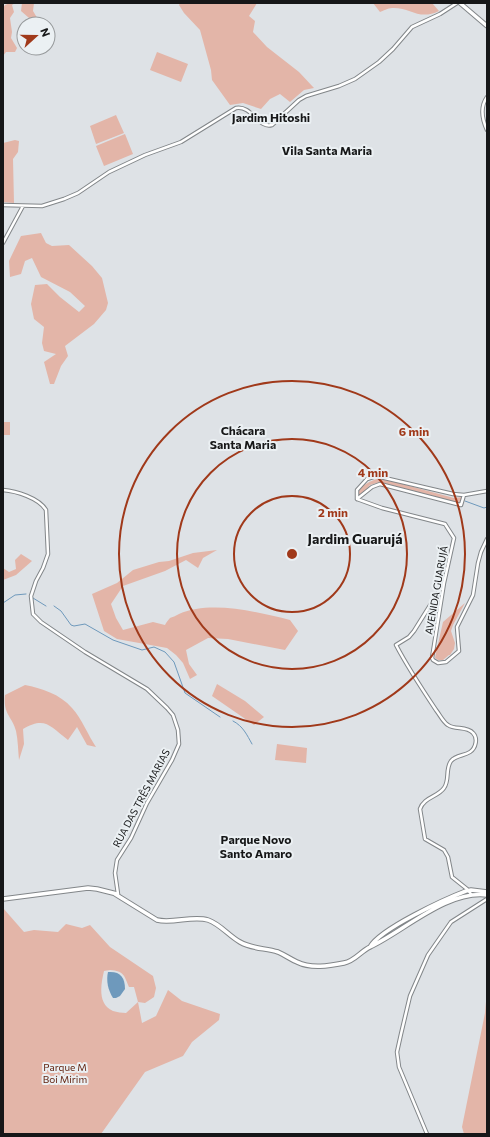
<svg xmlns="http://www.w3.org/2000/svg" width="490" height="1137" viewBox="0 0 490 1137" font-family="Commissioner,sans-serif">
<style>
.green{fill:#e3b5a8;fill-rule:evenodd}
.water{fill:#6e99bc}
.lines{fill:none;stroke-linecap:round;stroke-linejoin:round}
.stream{stroke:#6e99bc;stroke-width:1}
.tertiary-casing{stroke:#828689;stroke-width:4.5}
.primary-casing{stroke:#828689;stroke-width:5.5}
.tertiary{stroke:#fff;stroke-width:2.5}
.primary{stroke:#fff;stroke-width:3.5}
.ring{fill:none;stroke:#a0391a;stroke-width:2}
.labels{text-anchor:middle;stroke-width:4;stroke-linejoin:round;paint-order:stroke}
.street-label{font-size:10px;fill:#161718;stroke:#ebf0f3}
.park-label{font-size:10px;fill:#5d1c08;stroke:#ebf0f3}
.quarter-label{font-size:12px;font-weight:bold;fill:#161718;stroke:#ebf0f3}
.district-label{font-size:14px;font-weight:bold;fill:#161718;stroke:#ebf0f3}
.centre{fill:#a0391a;stroke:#ebf0f3;stroke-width:2}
.ring-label{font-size:12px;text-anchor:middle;font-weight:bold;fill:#a0391a;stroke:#ebf0f3;stroke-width:4;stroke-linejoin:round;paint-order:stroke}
</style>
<rect width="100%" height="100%" fill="#dee2e6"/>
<!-- green -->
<path class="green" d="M 10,3 L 15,3 L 12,5 L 14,12 L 10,18 L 12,32 L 11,38 L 17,48 L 15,52 L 6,52 L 3,56 L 3,8 L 5,5 Z
M 22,3 L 34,3 L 33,11 L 39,21 L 36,24 L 21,11 Z
M 180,3 L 257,3 L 249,16 L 255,21 L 253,32 L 267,47 L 299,72 L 314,88 L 304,90 L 290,102 L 280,94 L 270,99 L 261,109 L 243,103 L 230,105 L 212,80 L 211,70 L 200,30 L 184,13 L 179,5 Z
M 373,3 L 432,3 L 439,11 C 419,21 410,7 392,8 C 388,8 383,11 380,12 Z
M 157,52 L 188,64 L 181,82 L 150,70 Z
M 116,115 L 124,133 L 96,144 L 90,126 Z
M 125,134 L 133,154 L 104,166 L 96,146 Z
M 15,140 L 19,141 L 18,152 L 13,159 L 14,203 L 3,202 L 3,143 Z
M 41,233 L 46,243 L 52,246 L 69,245 L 92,266 L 102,278 L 108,303 L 106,310 L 94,324 L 65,346 L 68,356 L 61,366 L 54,384 L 50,384 L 44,362 L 56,354 L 44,351 L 42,343 L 44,327 L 34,319 L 31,304 L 35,285 L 47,284 L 60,297 L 79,312 L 85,306 L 70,292 L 41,277 L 32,258 L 25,261 L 21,274 L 10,277 L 9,261 L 21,236 Z
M 3,422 L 10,422 L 10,435 L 3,435 Z
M 380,478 L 454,498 L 462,497 L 460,503 L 380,482 L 370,485 L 361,496 L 358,495 C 359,485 371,481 380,478 Z
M 217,550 L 203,558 L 198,568 L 186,560 L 165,571 L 123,586 L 111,604 L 116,618 L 123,630 L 153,622 L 165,625 C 166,623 168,620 170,618 C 172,617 176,616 179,614 C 211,600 257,612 290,620 L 298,631 L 285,650 L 228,639 L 208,638 L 186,650 L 189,664 L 197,675 L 190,679 L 183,663 L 176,655 L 167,648 L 117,639 L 104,631 L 92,594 L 117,583 L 133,570 L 159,562 L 169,561 L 193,553 Z
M 21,554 L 32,561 L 16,575 L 3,580 L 3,568 L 9,572 L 16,569 L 15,560 Z
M 465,603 L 453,625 L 451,631 L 455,643 L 454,649 L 450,655 L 449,655 L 443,660 L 438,660 L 435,658 L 436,653 L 443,622 Z
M 217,684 L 245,701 L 264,717 L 254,725 L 212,696 Z
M 25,685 C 41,688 60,694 72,708 C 82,719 88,735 96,747 L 87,745 L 77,727 L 68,740 C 50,726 45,716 23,729 L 24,744 L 19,760 C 18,750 18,740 16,731 C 12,716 3,715 5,695 Z
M 277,744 L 307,748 L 306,763 L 275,760 Z
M 3,908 L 24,932 L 34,930 L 58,932 L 66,924 L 82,928 L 90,925 L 110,947 L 153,976 L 156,988 L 154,997 L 145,1003 L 138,1002 L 142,1023 L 156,1016 L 168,990 L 182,1001 L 220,1014 L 219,1020 L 192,1042 L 183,1056 L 145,1072 L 101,1134 L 3,1134 ZM 110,970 C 124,971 124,975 129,987 L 134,987 L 138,1002 L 126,1013 C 122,1013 117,1012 113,1011 C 97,1004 101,984 104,971 Z
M 487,990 L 487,1134 L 464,1134 L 462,1127 L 485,1013 Z"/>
<!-- water -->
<path class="water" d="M 108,972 C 120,971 125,977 125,989 L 120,996 L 116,998 L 113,998 C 108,990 106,981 108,972 Z"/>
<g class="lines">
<!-- stream -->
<path class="stream" d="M 465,501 L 484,508 L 487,507
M 33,598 L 46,606
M 3,603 L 15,595 L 26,594
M 54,606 L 61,611 L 71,625 L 74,626 L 85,624 L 113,640 L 142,650 L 154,647 L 165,652 L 174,662 L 185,693 L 220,717
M 233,721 C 243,726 247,735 252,744"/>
<!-- tertiary casing -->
<g class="tertiary-casing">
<path id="tertiary" d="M 487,97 C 480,107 482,119 487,130
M 3,205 L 42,206 L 64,199 L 78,193 L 109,172 L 145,155 L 181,142 L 236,108 C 252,105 258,129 272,125 L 299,100 L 306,96 L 339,86 L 355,79 L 379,62 L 393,49 L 412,27 L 440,14 L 457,3
M 3,243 L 23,206
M 3,490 C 16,491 39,498 46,510 L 48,554 L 43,568 L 36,581 L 31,596 L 33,614 L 41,622 L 85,652 L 147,689 L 167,708 L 173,715 L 178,730 L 179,744 L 172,760 L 147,803 L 131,838 L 117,860 L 115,873 L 118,894
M 357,499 L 382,508 L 445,524 L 454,538 L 444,583 L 432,658 L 433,660 L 438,663 L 446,662 L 459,651 L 457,627 L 473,595 L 478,563 L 481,552 L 487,539
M 357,499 L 357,490 L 367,479 L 376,476 L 453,494 L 464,495 L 487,491
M 357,499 L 372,487 L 380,484 L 461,505 L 464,495
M 444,583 L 414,631 L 409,637 L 396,645 C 408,668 422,689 436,710 C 440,715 443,722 448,725 C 455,730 467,726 473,733 C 478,738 476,748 470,752 C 464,756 456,755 451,761 C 445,769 450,780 444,788 C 438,797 424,797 420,809 L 425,839 L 444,850 L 448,857 L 452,877 L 467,889 L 471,894
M 427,1134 L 399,1067 L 397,1052 L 401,1034 L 410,996 L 428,955 L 451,922 L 487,899"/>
</g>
<!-- primary casing -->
<g class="primary-casing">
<path id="primary" d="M 460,3 L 487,26
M 115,894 L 157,920 C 173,924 193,915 208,920 C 220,924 229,936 240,942 C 252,949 265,948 278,952 C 285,955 290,959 297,962 C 311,969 329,966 344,963 C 355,961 361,951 370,947 C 404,931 447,890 487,895
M 3,899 L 88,888 L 97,889 L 117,894
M 370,947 C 380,929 445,899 466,891 L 471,890 L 487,892"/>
</g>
<!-- tertiary -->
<use href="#tertiary" class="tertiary"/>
<!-- primary -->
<use href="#primary" class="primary"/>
</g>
<!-- distance rings -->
<g class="ring">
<circle cx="292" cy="554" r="58"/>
<circle cx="292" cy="554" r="115"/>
<circle cx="292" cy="554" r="173"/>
</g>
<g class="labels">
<!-- street labels -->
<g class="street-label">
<text transform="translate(436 590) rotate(-80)" y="4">AVENIDA GUARUJÁ</text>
<text transform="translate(141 798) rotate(-62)" y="4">RUA DAS TRÊS MARIAS</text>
</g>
<!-- park labels -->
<g class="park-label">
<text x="65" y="1071">Parque M<tspan x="65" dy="12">Boi Mirim</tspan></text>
</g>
<!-- quarter labels -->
<g class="quarter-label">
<text x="271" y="122">Jardim Hitoshi</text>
<text x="327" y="155">Vila Santa Maria</text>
<text x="243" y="435">Chácara<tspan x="243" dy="14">Santa Maria</tspan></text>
<text x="256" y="844">Parque Novo<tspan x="256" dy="14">Santo Amaro</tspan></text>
</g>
<!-- district labels -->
<g class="district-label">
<text x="355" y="544">Jardim Guarujá</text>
</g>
</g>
<circle cx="292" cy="554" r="6" class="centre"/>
<g class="ring-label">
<text x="414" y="436">6 min</text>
<text x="373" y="477">4 min</text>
<text x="333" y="517">2 min</text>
</g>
<!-- border -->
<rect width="490" height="1137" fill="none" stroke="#161718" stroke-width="8"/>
<!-- north arrow -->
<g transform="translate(36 36) rotate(69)"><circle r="19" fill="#ebf0f3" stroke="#96999b"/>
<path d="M0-3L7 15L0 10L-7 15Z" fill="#a0391a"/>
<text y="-6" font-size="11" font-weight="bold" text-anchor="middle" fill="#161718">N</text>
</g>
</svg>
